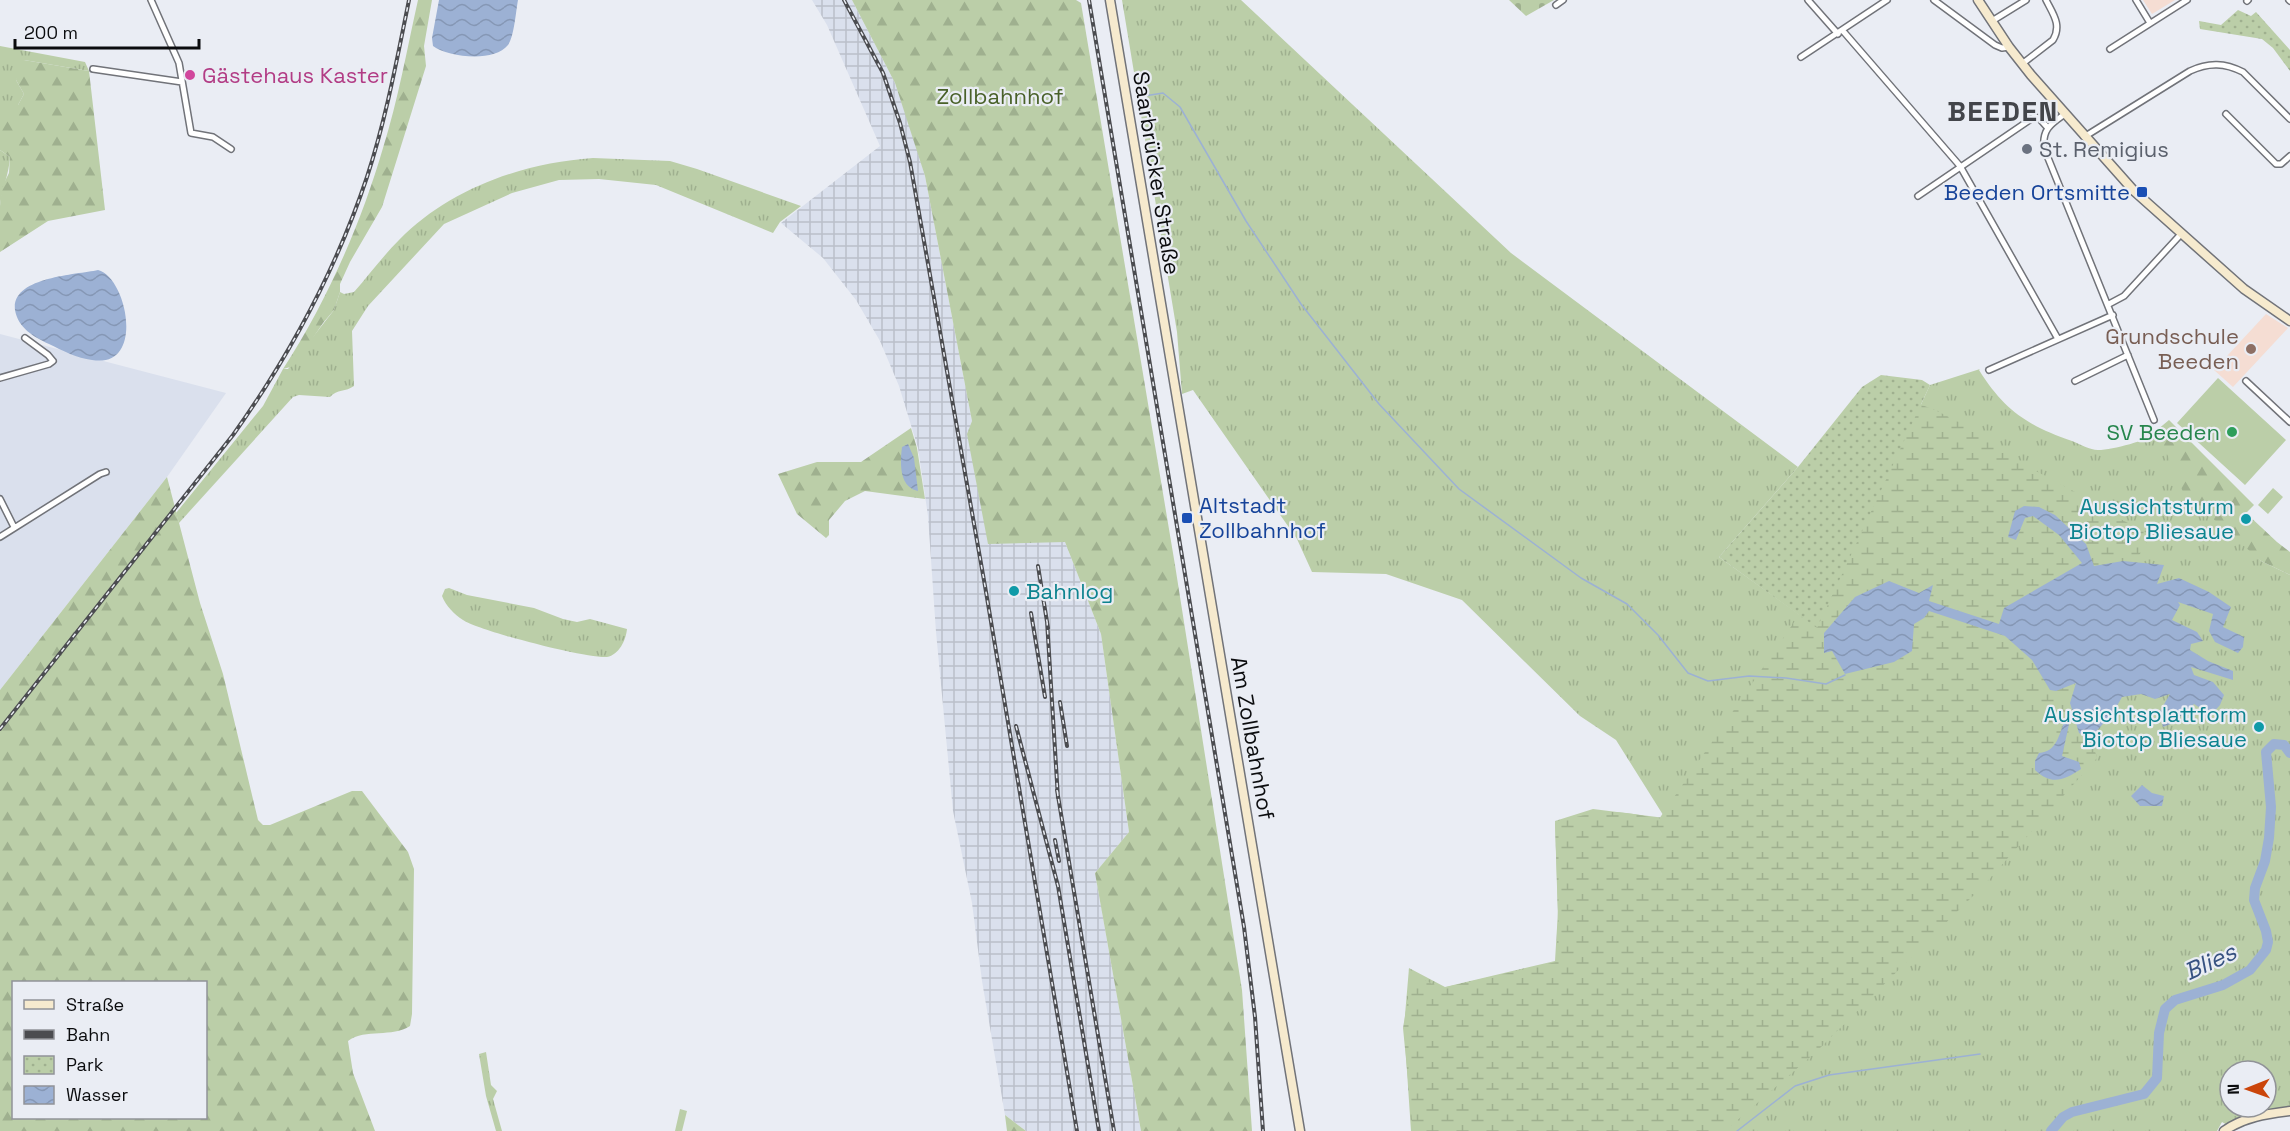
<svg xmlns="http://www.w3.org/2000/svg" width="2290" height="1131" viewBox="0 0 2290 1131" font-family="'Space Grotesk',sans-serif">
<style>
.built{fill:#dae0ed}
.industrial{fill:url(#industrial-grid)}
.education{fill:#f5ddd3}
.grass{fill:url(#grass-tufts);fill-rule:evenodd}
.forest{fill:url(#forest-firs);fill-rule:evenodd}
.wetland{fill:url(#wetland-marsh)}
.cemetery{fill:url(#cemetery-stones)}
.park{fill:url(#park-dots)}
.pitch{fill:#bbcea8}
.water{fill:url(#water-waves)}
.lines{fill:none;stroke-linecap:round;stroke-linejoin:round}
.stream{stroke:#9cb1d4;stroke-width:1.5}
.river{stroke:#9cb1d4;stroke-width:10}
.street-casing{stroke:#717379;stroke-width:8}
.secondary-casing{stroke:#717379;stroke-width:11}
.street{stroke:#fff;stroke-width:5}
.secondary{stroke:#f6eace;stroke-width:8}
.rail-casing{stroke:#4b4c50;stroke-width:4}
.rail{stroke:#eaedf4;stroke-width:1.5;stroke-dasharray:4.5;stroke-linecap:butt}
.hotel-dot{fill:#d1479c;stroke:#eaedf4;stroke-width:2}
.worship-dot{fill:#6b7280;stroke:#eaedf4;stroke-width:2}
.transit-dot{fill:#1a4fb4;stroke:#eaedf4;stroke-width:2}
.education-dot{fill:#8d6e63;stroke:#eaedf4;stroke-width:2}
.leisure-dot{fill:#2e9e5b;stroke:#eaedf4;stroke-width:2}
.culture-dot{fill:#0f9aa8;stroke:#eaedf4;stroke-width:2}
.labels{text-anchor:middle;stroke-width:4.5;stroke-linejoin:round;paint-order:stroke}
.hotel-label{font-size:22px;fill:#b23c85;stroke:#eaedf4;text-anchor:start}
.park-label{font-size:22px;fill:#496129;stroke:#eaedf4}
.worship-label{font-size:22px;fill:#5b616d;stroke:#eaedf4;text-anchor:start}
.street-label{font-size:22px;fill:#0b0c0e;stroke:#eaedf4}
.transit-label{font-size:22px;fill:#164399;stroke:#eaedf4;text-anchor:end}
.education-label{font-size:22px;fill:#785e54;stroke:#eaedf4;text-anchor:end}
.leisure-label{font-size:22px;fill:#27864d;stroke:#eaedf4;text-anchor:end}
.culture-label{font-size:22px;fill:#0d838f;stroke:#eaedf4;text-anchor:end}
.water-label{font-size:24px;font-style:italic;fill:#375281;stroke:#eaedf4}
.district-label{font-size:28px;font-weight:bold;letter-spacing:1.5px;fill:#43454a;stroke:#eaedf4}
</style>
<defs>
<pattern id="industrial-grid" width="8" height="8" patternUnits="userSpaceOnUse" patternTransform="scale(1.5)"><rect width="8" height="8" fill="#dae0ed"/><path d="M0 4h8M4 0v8" fill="none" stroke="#babfca"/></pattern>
<pattern id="grass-tufts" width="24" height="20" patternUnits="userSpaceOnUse" patternTransform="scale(1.5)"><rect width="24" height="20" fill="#bbcea8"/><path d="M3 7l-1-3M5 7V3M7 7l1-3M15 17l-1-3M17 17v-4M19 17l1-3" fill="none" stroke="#9fb08f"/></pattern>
<pattern id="forest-firs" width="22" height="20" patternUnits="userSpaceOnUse" patternTransform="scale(1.5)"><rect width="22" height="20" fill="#bbcea8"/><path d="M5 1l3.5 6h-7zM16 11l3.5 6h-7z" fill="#9fb08f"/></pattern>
<pattern id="wetland-marsh" width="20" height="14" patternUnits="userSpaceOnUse" patternTransform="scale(1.5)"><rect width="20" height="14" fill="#bbcea8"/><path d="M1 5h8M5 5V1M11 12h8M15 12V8" fill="none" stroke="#9fb08f"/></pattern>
<pattern id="cemetery-stones" width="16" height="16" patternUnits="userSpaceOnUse" patternTransform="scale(1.5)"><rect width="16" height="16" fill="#bbcea8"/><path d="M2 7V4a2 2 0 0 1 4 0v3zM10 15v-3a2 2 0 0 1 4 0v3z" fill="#9fb08f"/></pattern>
<pattern id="park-dots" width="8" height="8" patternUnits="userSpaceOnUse" patternTransform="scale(1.5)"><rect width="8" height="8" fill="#bbcea8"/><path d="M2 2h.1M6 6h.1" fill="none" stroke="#9fb08f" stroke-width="1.8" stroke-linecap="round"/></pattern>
<pattern id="water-waves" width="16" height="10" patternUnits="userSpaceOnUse" patternTransform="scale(1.5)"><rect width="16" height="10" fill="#9cb1d4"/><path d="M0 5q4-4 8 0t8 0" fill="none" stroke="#8597b5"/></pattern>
</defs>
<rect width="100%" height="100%" fill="#eaedf4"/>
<!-- built -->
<path class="built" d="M 0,334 L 226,393 L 167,477 L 0,690 Z"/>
<!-- industrial -->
<path class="industrial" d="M 812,0 L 852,0 L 895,83 L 910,127 L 925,176 L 972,421 L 968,435 L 981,506 L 1065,542 L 1101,634 L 1129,832 L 1095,873 L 1141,1131 L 1026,1131 L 1005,1115 L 982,981 L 972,903 L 953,811 L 936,632 L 928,516 L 918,448 L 899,386 L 880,341 L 856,300 L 823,258 L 781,223 L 880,146 L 827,25 Z"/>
<!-- education -->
<path class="education" d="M 2143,0 L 2175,0 L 2152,14 Z
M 2266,314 L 2288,328 L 2233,387 L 2214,370 Z"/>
<!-- grass -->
<path class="grass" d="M 1122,0 L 1241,0 L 1511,253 L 1798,467 L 1719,557 L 1818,628 L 1930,385 L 1980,369 L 1979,370 C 2004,410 2028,426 2072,441 C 2080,444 2090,450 2098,450 C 2114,450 2146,440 2160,433 L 2261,561 L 2290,575 L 2290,1109 L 2227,1125 L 2222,1122 L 2217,1131 L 1411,1131 L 1404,1027 L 1409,968 L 1445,987 L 1555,961 L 1558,911 L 1555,821 L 1593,809 L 1665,818 L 1616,740 L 1580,716 L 1462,600 L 1386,574 L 1312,572 L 1297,539 L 1193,390 L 1182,394 L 1177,332 ZM 2230,1071 L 2266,1071 L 2266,1107 L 2230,1107 Z
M 0,46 L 85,62 L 89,71 L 24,60 L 16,80 L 24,94 L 18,105 L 0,105 Z
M 0,150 L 10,157 C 9,174 2,189 0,206 Z
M 593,158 L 670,161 L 697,169 L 801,206 L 780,222 L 773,233 L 656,185 L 599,179 L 559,180 L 512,193 L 444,224 L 368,306 L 352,331 L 354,386 C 346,392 337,389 330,397 L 299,395 L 293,397 L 179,523 L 176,513 L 263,406 L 283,369 L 288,369 L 334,310 L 340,292 L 344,294 L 354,292 C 369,275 383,256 399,240 C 449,189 522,163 593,158 Z
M 449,588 L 467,595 L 534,608 L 563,619 L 577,622 L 590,619 L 627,629 C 626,640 619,655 607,657 C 588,659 479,631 463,620 C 454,614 446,606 442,596 L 445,589 Z
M 486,1052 L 491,1085 L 497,1091 L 493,1099 L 502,1131 L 496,1131 L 486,1096 L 479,1054 Z
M 680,1109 L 687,1111 L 682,1131 L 675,1131 Z"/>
<!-- forest -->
<path class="forest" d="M 418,0 L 432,0 L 424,46 L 426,66 L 382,207 L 350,262 L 340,284 L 340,292 L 334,310 L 323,323 L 294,366 L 283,369 C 326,303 361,224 383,148 C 398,100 407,49 418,0 Z
M 852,0 L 1076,0 L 1081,3 L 1175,565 L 1242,990 L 1252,1131 L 1141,1131 L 1095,873 L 1129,832 L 1101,634 L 1065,542 L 988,544 L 967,434 L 972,421 L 925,176 L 895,83 Z
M 24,60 L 89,71 L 105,210 L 48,221 L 0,252 L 0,206 L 2,187 L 9,173 L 10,157 L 0,150 L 0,105 L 18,105 L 24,94 L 16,80 L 17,61 Z
M 2169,420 L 2254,505 L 2246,513 L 2277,542 L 2290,552 L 2290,575 L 2261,561 L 2183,492 L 2157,430 Z
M 911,428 L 917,448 L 925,499 L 865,491 L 845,501 L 829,520 L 829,535 L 826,538 L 797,514 L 778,474 L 817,462 L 861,462 Z
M 167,477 L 200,603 L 223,674 L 258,820 L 263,825 L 270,825 L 352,791 L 362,791 L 408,852 L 414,869 L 412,1014 L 410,1026 C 392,1038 366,1028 348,1041 L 353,1073 L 375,1131 L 0,1131 L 0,690 ZM 14,982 L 206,982 L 206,1118 L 14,1118 Z
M 1005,1115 L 1026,1131 L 1007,1131 Z"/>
<!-- wetland -->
<path class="wetland" d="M 1919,404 L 1935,410 L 1963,424 L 2034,470 L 2077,493 L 2107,512 L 2151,535 L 2110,605 L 2073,679 L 2097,758 L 1983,886 L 1816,1052 L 1725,1131 L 1413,1131 L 1403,1028 L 1412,975 L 1442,988 L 1556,962 L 1558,919 L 1555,823 C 1600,809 1614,809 1659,819 L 1845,548 Z"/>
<!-- cemetery -->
<path class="cemetery" d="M 1509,0 L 1554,0 L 1526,16 Z"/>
<!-- park -->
<path class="park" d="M 2238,10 L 2251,16 L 2256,12 L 2290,50 L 2290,71 L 2273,48 L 2262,39 L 2200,29 L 2199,21 L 2221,25 Z
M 1881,375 L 1922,380 L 1930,385 L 1817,628 L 1719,557 L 1798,467 L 1862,387 Z"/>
<!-- pitch -->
<path class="pitch" d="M 2218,378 L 2286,440 L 2245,485 L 2177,423 Z
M 2273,488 L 2283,497 L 2268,514 L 2258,505 Z"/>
<!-- water -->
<path class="water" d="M 439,0 L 518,0 C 516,11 514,37 508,45 C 494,63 448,57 433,46 L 432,38 Z
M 98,270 C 127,277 146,369 92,360 C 77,358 63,351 49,344 C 34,337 18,328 15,310 C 11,277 75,275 98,270 Z
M 908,444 L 914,458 L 918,491 C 899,487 900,463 902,447 Z
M 2024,506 L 2039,507 L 2055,515 L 2086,544 L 2094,566 L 2123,561 L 2164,565 L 2157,584 L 2179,578 L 2209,592 L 2231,607 L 2223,627 L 2244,637 L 2243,647 L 2238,653 L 2215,642 L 2209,631 L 2213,614 L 2178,602 L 2180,605 L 2172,620 L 2197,632 L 2203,641 L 2191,644 L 2190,650 L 2208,661 L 2233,671 L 2233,680 L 2191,667 L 2194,675 L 2213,682 L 2224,695 L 2220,705 L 2211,715 L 2194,704 L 2173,723 L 2163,727 L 2159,713 L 2170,694 L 2155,699 L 2141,694 L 2122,697 L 2113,713 L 2089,739 L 2079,733 L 2070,703 L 2076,683 L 2056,691 L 2050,690 L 2032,660 L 2005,636 L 1929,611 L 1924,618 L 1914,624 L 1912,651 L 1894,662 L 1845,674 L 1832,651 L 1824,653 L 1824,633 L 1855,597 L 1889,581 L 1919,593 L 1933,585 L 1929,601 L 1999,624 L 2004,608 L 2082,563 L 2059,535 L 2033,516 L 2025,518 L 2016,540 L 2008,537 L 2015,511 Z
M 2065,720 L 2070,720 L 2062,756 L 2079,762 L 2081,769 C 2064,780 2052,786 2035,770 L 2035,761 L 2039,753 C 2057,752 2059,734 2065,720 Z
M 2142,785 L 2152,793 L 2164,796 L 2162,806 L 2140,806 L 2131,796 Z"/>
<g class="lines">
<!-- stream -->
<path class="stream" d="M 1138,97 L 1163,93 L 1180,107 L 1246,221 L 1301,304 L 1379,404 L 1459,489 L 1581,578 L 1627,604 L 1658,635 L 1688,673 L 1708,681 L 1749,676 L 1786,678 L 1826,684 L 1845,675
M 1737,1131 L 1795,1086 L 1829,1075 L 1980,1054"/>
<!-- river -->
<path class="river" d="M 2051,1131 L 2063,1117 L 2072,1112 L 2144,1094 L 2157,1078 L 2159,1033 L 2165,1009 L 2175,1000 L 2223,985 L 2250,970 L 2266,950 L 2268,942 L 2266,931 L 2254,900 L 2255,888 L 2265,861 L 2269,838 L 2271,807 L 2266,752 L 2274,744 L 2284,745 L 2290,753"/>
<!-- street casing -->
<g class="street-casing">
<path id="street" d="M 151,0 L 179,63 L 191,133 L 213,137 L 231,149
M 1808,0 L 1838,34
M 1934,0 L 1995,45 L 2002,48 L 2009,47
M 2136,0 L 2150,23
M 2289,0 L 2290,1
M 2247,1 L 2248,0
M 1556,5 L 1563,0
M 1992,21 L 2026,0
M 1843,31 L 1960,166 L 2058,339
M 2110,49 L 2187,0
M 1801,57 L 1887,0
M 2022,64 L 2053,40 C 2062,25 2053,14 2046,0
M 93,69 L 182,82
M 2065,114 C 2051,124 2042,129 2044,148 L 2154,420
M 2226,114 L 2276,164 L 2281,164 L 2290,156
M 2084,137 L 2190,71 C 2209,62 2225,63 2243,72 L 2290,119
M 1918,196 L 2034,117 L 2039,118 L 2047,127
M 2109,304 L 2124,296 L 2182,233
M 1989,370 L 2113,315
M 0,378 L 49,364 L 53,361 L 48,355 L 25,338
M 2075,381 L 2128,355
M 2246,381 L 2290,422
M 0,499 L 14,527
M 0,537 L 100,474 L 106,472"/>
</g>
<!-- secondary casing -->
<g class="secondary-casing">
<path id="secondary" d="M 1110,0 L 1300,1131
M 1978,0 L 2009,47 L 2031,75 L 2134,191 L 2244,289 L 2290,321
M 2224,1131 C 2244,1117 2266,1114 2290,1111"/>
</g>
<!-- street -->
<use href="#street" class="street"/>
<!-- secondary -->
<use href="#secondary" class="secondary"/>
<!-- rail casing -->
<g class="rail-casing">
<path id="rail" d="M 844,0 L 883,73 L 900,123 L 910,162 L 985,586 L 1077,1131
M 1089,0 L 1244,927 L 1255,1017 L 1263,1131
M 1038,566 L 1048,628
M 1031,613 L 1045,697
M 1047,621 L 1058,798
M 1060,702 L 1067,746
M 1016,726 L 1058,886 L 1099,1131
M 0,729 L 233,435 C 290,355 336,270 367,177 C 386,119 397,59 409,0
M 1057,790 L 1114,1131
M 1055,840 L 1059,861"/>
</g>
<!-- rail -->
<use href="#rail" class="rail"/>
</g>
<!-- markers -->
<circle class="hotel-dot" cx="190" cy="75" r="6"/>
<circle class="worship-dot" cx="2027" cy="149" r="6"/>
<g class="transit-dot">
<rect x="2136" y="186" width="12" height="12" rx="3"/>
<rect x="1181" y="512" width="12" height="12" rx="3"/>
</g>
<circle class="education-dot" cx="2251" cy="349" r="6"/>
<circle class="leisure-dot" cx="2232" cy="432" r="6"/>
<g class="culture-dot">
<circle cx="2246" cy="519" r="6"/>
<circle cx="1014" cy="591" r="6"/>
<circle cx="2259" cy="727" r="6"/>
</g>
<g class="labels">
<!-- hotel labels -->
<g class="hotel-label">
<text x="202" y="83">Gästehaus Kaster</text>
</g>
<!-- park labels -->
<g class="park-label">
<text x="1000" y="104">Zollbahnhof</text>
</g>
<!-- worship labels -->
<g class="worship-label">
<text x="2039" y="157">St. Remigius</text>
</g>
<!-- street labels -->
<g class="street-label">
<text transform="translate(1157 173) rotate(81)" y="8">Saarbrücker Straße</text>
<text transform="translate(1253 738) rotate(80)" y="8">Am Zollbahnhof</text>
</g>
<!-- transit labels -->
<g class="transit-label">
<text x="2130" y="200">Beeden Ortsmitte</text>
<text x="1199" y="513" text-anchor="start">Altstadt<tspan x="1199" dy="25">Zollbahnhof</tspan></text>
</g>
<!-- education labels -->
<g class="education-label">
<text x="2239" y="344">Grundschule<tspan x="2239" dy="25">Beeden</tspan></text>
</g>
<!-- leisure labels -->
<g class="leisure-label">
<text x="2220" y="440">SV Beeden</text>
</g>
<!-- culture labels -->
<g class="culture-label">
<text x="2234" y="514">Aussichtsturm<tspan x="2234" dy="25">Biotop Bliesaue</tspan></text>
<text x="1026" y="599" text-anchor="start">Bahnlog</text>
<text x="2247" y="722">Aussichtsplattform<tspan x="2247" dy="25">Biotop Bliesaue</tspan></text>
</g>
<!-- water labels -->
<g class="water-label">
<text transform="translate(2210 962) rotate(-25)" y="8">Blies</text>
</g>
<!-- district labels -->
<g class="district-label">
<text x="2003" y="121">BEEDEN</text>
</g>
</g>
<!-- legend -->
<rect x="12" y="981" width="195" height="138" fill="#eaedf4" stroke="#919398" stroke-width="1.5"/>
<rect x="24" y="1000" width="30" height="9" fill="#f6eace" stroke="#919398" stroke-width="1.5"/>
<text x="66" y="1011" font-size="18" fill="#0b0c0e">Straße</text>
<rect x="24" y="1030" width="30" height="9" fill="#4b4c50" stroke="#919398" stroke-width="1.5"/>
<text x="66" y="1041" font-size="18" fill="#0b0c0e">Bahn</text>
<rect x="24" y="1056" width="30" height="18" fill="url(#park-dots)" stroke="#919398" stroke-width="1.5"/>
<text x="66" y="1071" font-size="18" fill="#0b0c0e">Park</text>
<rect x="24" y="1086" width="30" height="18" fill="url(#water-waves)" stroke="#919398" stroke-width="1.5"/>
<text x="66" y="1101" font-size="18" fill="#0b0c0e">Wasser</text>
<!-- north arrow -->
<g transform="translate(2248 1089) rotate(269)"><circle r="28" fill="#eaedf4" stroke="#919398" stroke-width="1.5"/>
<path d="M0-4.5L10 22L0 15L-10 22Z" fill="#cb450a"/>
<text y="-9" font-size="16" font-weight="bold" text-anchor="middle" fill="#0b0c0e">N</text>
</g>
<!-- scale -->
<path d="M15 39v9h184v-9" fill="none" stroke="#0b0c0e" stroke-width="3"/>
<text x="24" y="39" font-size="18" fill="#0b0c0e" stroke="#eaedf4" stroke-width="4.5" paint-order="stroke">200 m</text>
</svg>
